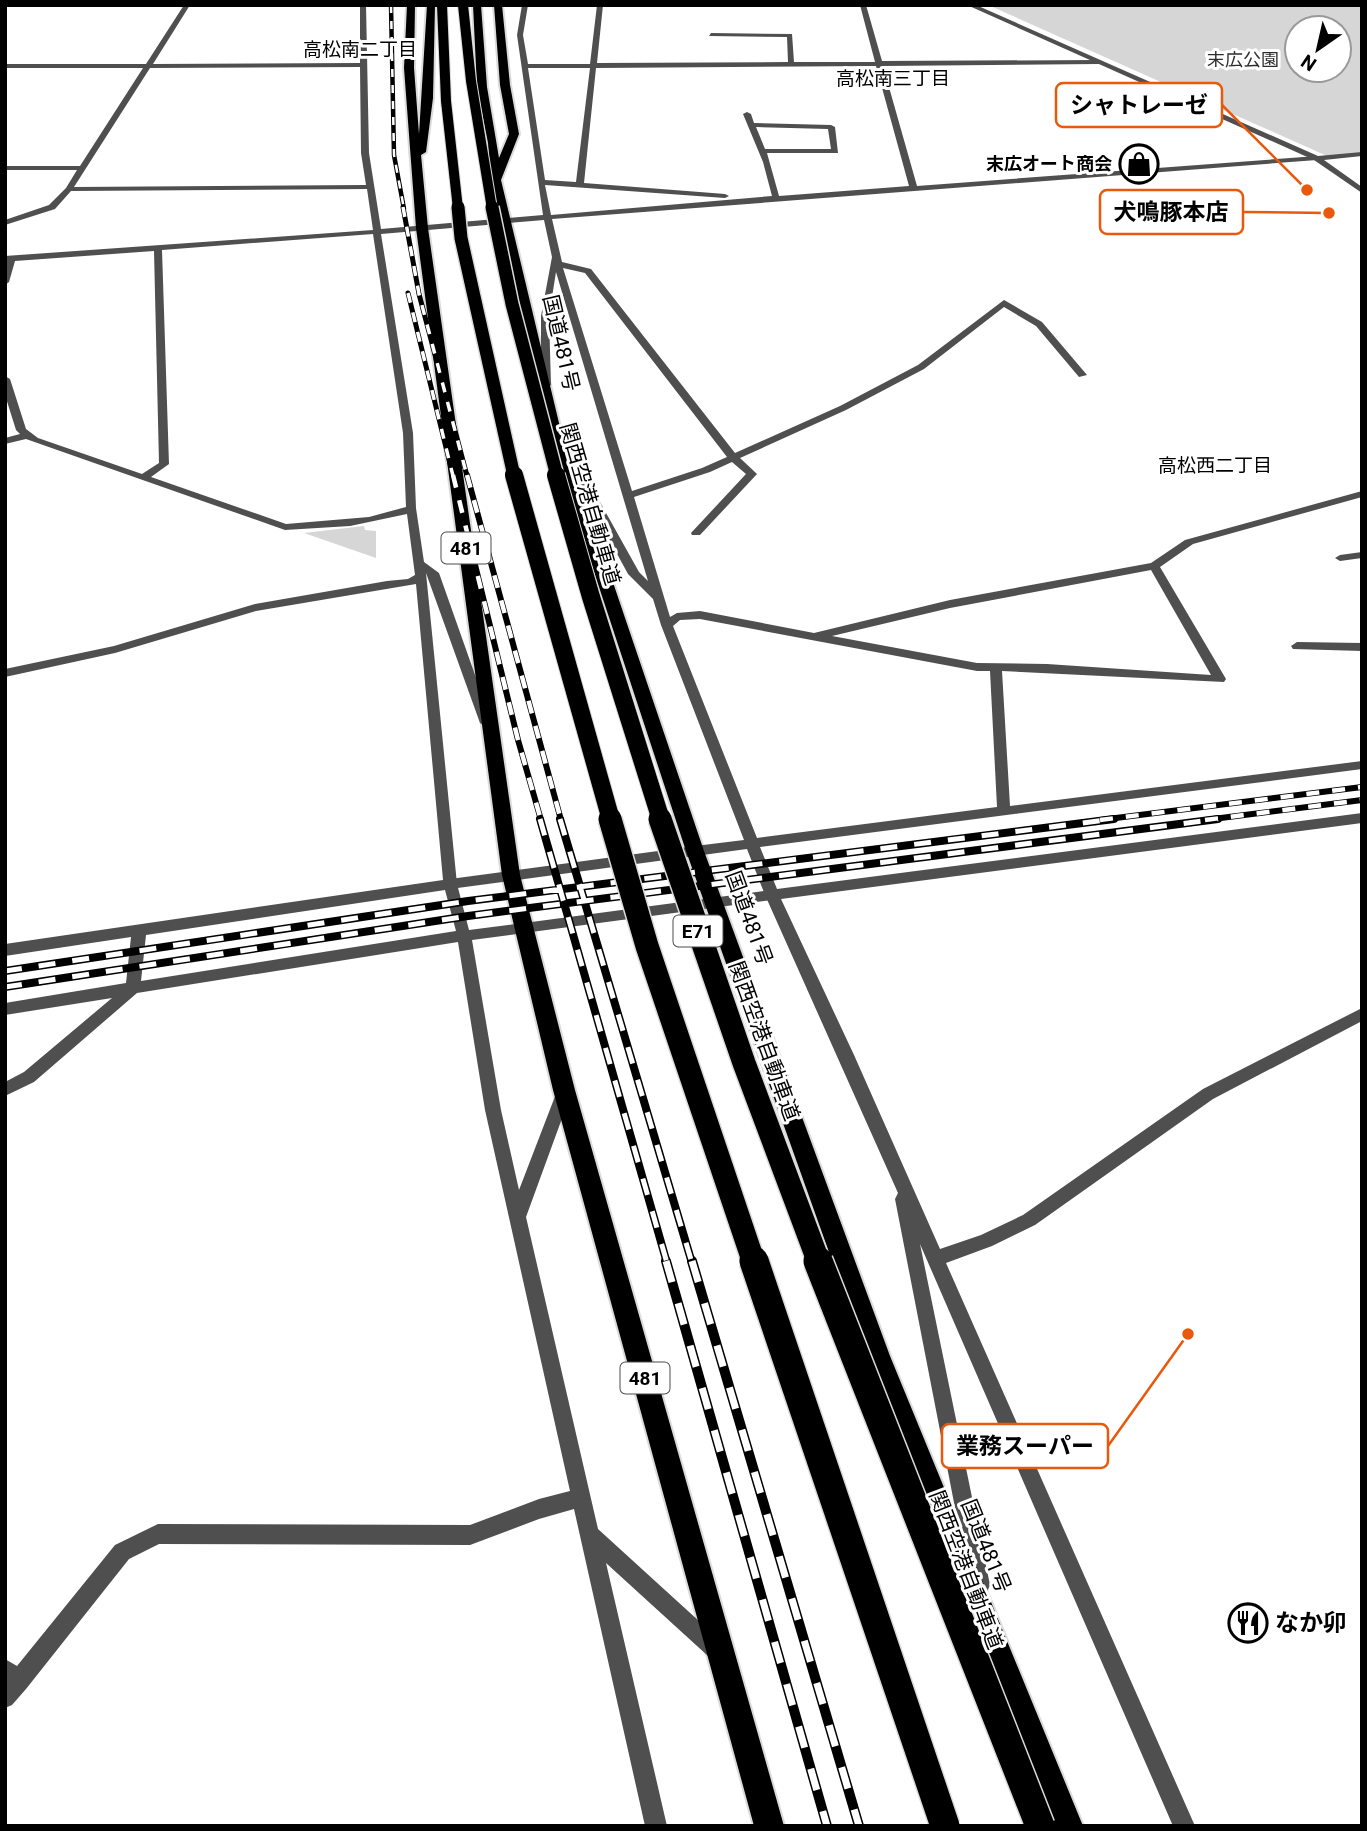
<svg xmlns="http://www.w3.org/2000/svg" width="1367" height="1831" viewBox="0 0 1367 1831" font-family="Roboto,'Noto Sans JP',sans-serif">
<style>
.green{fill:#d6d6d6;fill-rule:evenodd}
.lines{fill:none;stroke-linecap:round;stroke-linejoin:round}
.trunk-casing{stroke:#dbdbdb;stroke-width:4}
.minor{fill:#4f4f4f;fill-rule:evenodd}
.tertiary{fill:#4f4f4f;fill-rule:evenodd}
.trunk{fill:#000;fill-rule:evenodd}
.rail-far4-casing{stroke:#000;stroke-width:4.5}
.rail-far3-casing{stroke:#000;stroke-width:5}
.rail-far2-casing{stroke:#000;stroke-width:6}
.rail-far1-casing{stroke:#000;stroke-width:8}
.rail-casing{stroke:#000;stroke-width:10}
.rail-far4{stroke:#fff;stroke-width:2.5;stroke-dasharray:8;stroke-linecap:butt}
.rail-far3{stroke:#fff;stroke-width:3.5;stroke-dasharray:10;stroke-linecap:butt}
.rail-far2{stroke:#fff;stroke-width:4.5;stroke-dasharray:13;stroke-linecap:butt}
.rail-far1{stroke:#fff;stroke-width:5;stroke-dasharray:17;stroke-linecap:butt}
.rail{stroke:#fff;stroke-width:7;stroke-dasharray:22;stroke-linecap:butt}
.motorway-bridge-far4-casing{stroke:#dbdbdb;stroke-width:12;stroke-linecap:butt}
.motorway-bridge-far3-casing{stroke:#dbdbdb;stroke-width:16;stroke-linecap:butt}
.motorway-bridge-far2-casing{stroke:#dbdbdb;stroke-width:20;stroke-linecap:butt}
.motorway-bridge-far1-casing{stroke:#dbdbdb;stroke-width:26;stroke-linecap:butt}
.motorway-bridge-casing{stroke:#dbdbdb;stroke-width:32;stroke-linecap:butt}
.motorway-bridge-far4{stroke:#000;stroke-width:10}
.motorway-bridge-far3{stroke:#000;stroke-width:13}
.motorway-bridge-far2{stroke:#000;stroke-width:18}
.motorway-bridge-far1{stroke:#000;stroke-width:23}
.motorway-bridge{stroke:#000;stroke-width:29}
.labels{text-anchor:middle;stroke-width:6;stroke-linejoin:round;paint-order:stroke}
.far-park-label{font-size:18px;fill:#2d2d2d;stroke:#fff}
.far-poi-label{font-size:18px;font-weight:bold;fill:#000;stroke:#fff;text-anchor:end}
.far-neighbourhood-label{font-size:19px;fill:#000;stroke:#fff}
.shield{fill:#fff;stroke:#4c4c4c;stroke-width:2}
.shield-label{font-size:19px;font-weight:bold;fill:#000}
.street-label{font-size:21px;fill:#000;stroke:#fff}
.near-poi-label{font-size:24px;font-weight:bold;fill:#000;stroke:#fff;text-anchor:start}
.leader{fill:none;stroke:#e8590c;stroke-width:2.5}
.callout-dot{fill:#e8590c;stroke:#fff;stroke-width:2.5}
.callout{fill:#fff;stroke:#e8590c;stroke-width:2.5}
.callout-label{font-size:23px;text-anchor:middle;font-weight:bold;fill:#000}
</style>
<rect width="100%" height="100%" fill="#fff"/>
<!-- green -->
<path class="green" d="M 988,5 L 1362,5 L 1362,154 L 1327,156 ZM 1297,28 L 1339,28 L 1339,70 L 1297,70 Z
M 364,526 L 365,530 L 376,531 L 376,558 L 304,533 Z"/>
<g class="lines">
<!-- trunk casing -->
<g class="trunk-casing">
<path id="trunk" d="M 407,5 L 415,5 L 414,68 L 419,134 L 427,5 L 435,5 L 433,98 L 426,152 L 421,155 L 428,228 L 520,875 L 575,1090 L 784,1826 L 754,1826 L 553,1090 L 502,875 L 416,228 L 404,68 Z
M 473,5 L 481,5 L 487,87 L 499,158 L 509,134 L 500,85 L 494,5 L 502,5 L 510,85 L 519,134 L 501,180 L 559,423 L 704,851 L 890,1356 L 1083,1826 L 1053,1826 L 866,1356 L 686,851 L 545,423 L 491,180 L 488,143 L 477,87 Z"/>
</g>
<!-- minor -->
<path class="minor" d="M 184,5 L 190,5 L 153,64 L 360,63 L 360,5 L 366,5 L 369,153 L 381,229 L 543,215 L 517,35 L 522,5 L 528,5 L 523,35 L 528,64 L 590,64 L 597,5 L 603,5 L 597,63 L 788,62 L 787,37 L 709,36 L 711,33 L 792,34 L 794,62 L 875,62 L 860,5 L 866,5 L 882,61 L 1099,60 L 1102,62 L 1099,64 L 883,66 L 917,186 L 1317,156 L 1321,158 L 1317,160 L 552,219 L 562,262 L 591,269 L 735,453 L 840,406 L 918,365 L 1004,300 L 1042,322 L 1087,375 L 1079,377 L 1036,326 L 1004,307 L 924,369 L 846,410 L 740,458 L 757,474 L 700,535 L 692,535 L 691,533 L 746,474 L 732,462 L 710,472 L 634,497 L 670,617 L 677,613 L 700,611 L 814,633 L 950,600 L 1151,563 L 1185,540 L 1362,491 L 1362,497 L 1193,544 L 1160,567 L 1226,679 L 1224,682 L 1002,671 L 1010,806 L 1362,761 L 1362,769 L 760,847 L 777,889 L 1362,813 L 1362,823 L 781,899 L 854,1055 L 940,1249 L 981,1235 L 1023,1215 L 1203,1089 L 1362,1008 L 1362,1021 L 1213,1099 L 1035,1225 L 992,1246 L 946,1263 L 1195,1826 L 1173,1826 L 920,1244 L 990,1585 L 987,1592 L 980,1595 L 973,1592 L 970,1585 L 895,1199 L 898,1193 L 765,895 L 747,849 L 695,856 L 688,851 L 695,846 L 744,840 L 661,625 L 653,599 L 628,574 L 557,443 L 562,440 L 567,443 L 639,572 L 648,581 L 556,272 L 549,316 L 551,385 L 546,388 L 541,385 L 541,316 L 552,257 L 544,220 L 381,234 L 413,433 L 416,508 L 424,562 L 439,573 L 492,723 L 486,727 L 480,723 L 426,573 L 457,884 L 469,930 L 524,923 L 529,924 L 531,928 L 529,932 L 524,933 L 472,940 L 501,1110 L 519,1190 L 559,1086 L 564,1084 L 569,1086 L 572,1091 L 526,1217 L 598,1529 L 722,1642 L 725,1649 L 722,1656 L 715,1659 L 708,1656 L 606,1563 L 667,1826 L 645,1826 L 574,1509 L 539,1519 L 470,1545 L 159,1544 L 129,1559 L 26,1689 L 12,1705 L 5,1708 L 5,1659 L 17,1666 L 115,1545 L 158,1524 L 470,1525 L 539,1499 L 570,1491 L 485,1110 L 458,942 L 137,993 L 34,1082 L 5,1096 L 5,1082 L 24,1072 L 112,998 L 5,1015 L 5,1003 L 126,983 L 131,937 L 5,956 L 5,944 L 443,880 L 416,584 L 256,611 L 115,653 L 5,677 L 5,669 L 114,646 L 255,604 L 387,581 L 408,579 L 415,575 L 407,514 L 350,526 L 285,530 L 26,439 L 5,444 L 5,438 L 20,434 L 16,430 L 5,395 L 5,376 L 10,379 L 26,429 L 38,438 L 142,474 L 159,463 L 154,251 L 15,261 L 9,282 L 5,285 L 5,256 L 373,230 L 367,189 L 71,191 L 55,209 L 5,225 L 5,220 L 49,205 L 66,188 L 77,170 L 5,170 L 5,166 L 80,166 L 143,68 L 5,68 L 5,64 L 146,64 ZM 876,66 L 909,186 L 779,196 L 767,153 L 838,153 L 835,127 L 831,125 L 754,123 L 751,114 L 747,112 L 743,114 L 763,162 L 772,196 L 551,215 L 545,185 L 725,198 L 729,196 L 725,194 L 584,183 L 596,68 ZM 360,67 L 361,153 L 366,185 L 74,187 L 150,68 ZM 528,68 L 590,68 L 576,182 L 545,180 ZM 756,127 L 828,129 L 831,149 L 765,149 ZM 373,234 L 403,433 L 406,507 L 369,517 L 286,524 L 151,477 L 169,464 L 162,250 ZM 563,268 L 585,273 L 727,457 L 702,468 L 632,491 ZM 1151,570 L 1211,675 L 1047,664 L 977,663 L 832,636 L 950,608 ZM 700,619 L 977,671 L 990,671 L 997,807 L 757,838 L 673,626 L 680,620 ZM 445,890 L 456,931 L 141,981 L 146,935 Z
M 1362,552 L 1362,558 L 1340,561 L 1335,558 L 1340,555 Z
M 1297,642 L 1362,643 L 1362,651 L 1293,649 L 1291,646 Z"/>
<!-- tertiary -->
<path class="tertiary" d="M 967,5 L 976,5 L 1318,156 L 1362,152 L 1362,156 L 1324,160 L 1362,187 L 1362,193 L 1314,160 Z
M 695,846 L 702,851 L 695,856 L 450,889 L 443,884 L 450,879 Z
M 772,890 L 779,895 L 772,900 L 524,933 L 519,932 L 517,928 L 519,924 L 524,923 Z"/>
<!-- trunk -->
<use href="#trunk" class="trunk"/>
<!-- rail-far4 casing -->
<g class="rail-far4-casing">
<path id="rail-far4" d="M 391,5 L 394,155 L 404,209"/>
</g>
<!-- rail-far3 casing -->
<g class="rail-far3-casing">
<path id="rail-far3" d="M 403,207 L 419,294 L 467,476
M 408,293 L 453,476"/>
</g>
<!-- rail-far2 casing -->
<g class="rail-far2-casing">
<path id="rail-far2" d="M 453,475 L 518,740 L 541,820
M 467,475 L 561,820
M 1100,820 L 1362,787
M 1205,820 L 1362,800"/>
</g>
<!-- rail-far1 casing -->
<g class="rail-far1-casing">
<path id="rail-far1" d="M 540,819 L 667,1263
M 560,819 L 692,1263
M 5,971 L 468,901 L 1114,819
M 5,987 L 468,916 L 1218,819"/>
</g>
<!-- rail casing -->
<g class="rail-casing">
<path id="rail" d="M 666,1261 L 827,1826
M 692,1261 L 859,1826"/>
</g>
<!-- rail-far4 -->
<use href="#rail-far4" class="rail-far4"/>
<!-- rail-far3 -->
<use href="#rail-far3" class="rail-far3"/>
<!-- rail-far2 -->
<use href="#rail-far2" class="rail-far2"/>
<!-- rail-far1 -->
<use href="#rail-far1" class="rail-far1"/>
<!-- rail -->
<use href="#rail" class="rail"/>
<!-- motorway-bridge-far4 casing -->
<g class="motorway-bridge-far4-casing">
<path id="motorway-bridge-far4" d="M 442,5 L 446,101 L 458,209
M 463,5 L 471,81 L 492,209"/>
</g>
<!-- motorway-bridge-far3 casing -->
<g class="motorway-bridge-far3-casing">
<path id="motorway-bridge-far3" d="M 458,207 L 461,238 L 514,476
M 492,207 L 512,304 L 557,476"/>
</g>
<!-- motorway-bridge-far2 casing -->
<g class="motorway-bridge-far2-casing">
<path id="motorway-bridge-far2" d="M 514,475 L 611,820
M 556,475 L 591,597 L 661,820"/>
</g>
<!-- motorway-bridge-far1 casing -->
<g class="motorway-bridge-far1-casing">
<path id="motorway-bridge-far1" d="M 610,819 L 647,946 L 754,1263
M 660,819 L 744,1063 L 819,1263"/>
</g>
<!-- motorway-bridge casing -->
<g class="motorway-bridge-casing">
<path id="motorway-bridge" d="M 754,1261 L 945,1826
M 818,1261 L 1040,1826"/>
</g>
<!-- motorway-bridge-far4 -->
<use href="#motorway-bridge-far4" class="motorway-bridge-far4"/>
<!-- motorway-bridge-far3 -->
<use href="#motorway-bridge-far3" class="motorway-bridge-far3"/>
<!-- motorway-bridge-far2 -->
<use href="#motorway-bridge-far2" class="motorway-bridge-far2"/>
<!-- motorway-bridge-far1 -->
<use href="#motorway-bridge-far1" class="motorway-bridge-far1"/>
<!-- motorway-bridge -->
<use href="#motorway-bridge" class="motorway-bridge"/>
</g>
<!-- icons -->
<defs>
<g id="shop-ring" transform="scale(2.0125)"><circle r="9.5" fill="#fff" stroke="#000" stroke-width="1.5"/><path d="M-5-2.5h2.3a2.7 3.5 0 0 1 5.4 0H5L5.5 6h-11ZM-1.5-2.5h3a1.5 2.3 0 0 0-3 0Z" fill="#000"/></g>
<g id="restaurant-ring" transform="scale(2.0125)"><circle r="9.5" fill="#fff" stroke="#000" stroke-width="1.5"/><path d="M-5-6h1v4h1v-4h1v4h1v-4h1v5L-1.5 .5V6h-2V.5L-5-1ZM5-6V6H3V1.5H1.5Q1.5-4 5-6Z" fill="#000"/></g>
</defs>
<g fill-rule="evenodd">
<use href="#shop-ring" x="1139" y="164"/>
<use href="#restaurant-ring" x="1248" y="1623"/>
</g>
<g class="labels">
<!-- far-park labels -->
<g class="far-park-label">
<text x="1243" y="66">末広公園</text>
</g>
<!-- far-poi labels -->
<g class="far-poi-label">
<text x="1112" y="170">末広オート商会</text>
</g>
<!-- far-neighbourhood labels -->
<g class="far-neighbourhood-label">
<text x="360" y="56">高松南二丁目</text>
<text x="893" y="85">高松南三丁目</text>
<text x="1215" y="472">高松西二丁目</text>
</g>
<!-- shield labels -->
<g class="shield">
<rect x="441.5" y="532.5" width="49" height="31" rx="5"/>
<rect x="673.5" y="915.5" width="49" height="31" rx="5"/>
<rect x="620.5" y="1362.5" width="49" height="31" rx="5"/>
</g>
<g class="shield-label">
<text x="466" y="555">481</text>
<text x="698" y="938">E71</text>
<text x="645" y="1385">481</text>
</g>
<!-- street labels -->
<g class="street-label">
<text transform="translate(561 343) rotate(77)" y="7">国道481号</text>
<text transform="translate(590 504) rotate(74)" y="7">関西空港自動車道</text>
<text transform="translate(749 918) rotate(70)" y="7">国道481号</text>
<text transform="translate(764 1041) rotate(70)" y="7">関西空港自動車道</text>
<text transform="translate(986 1546) rotate(68)" y="7">国道481号</text>
<text transform="translate(966 1570) rotate(69)" y="7">関西空港自動車道</text>
</g>
<!-- near-poi labels -->
<g class="near-poi-label">
<text x="1275" y="1631">なか卯</text>
</g>
</g>
<!-- callouts -->
<path class="leader" d="M1307 190L1222 105M1329 213L1243 212M1188 1334L1108 1446"/>
<g class="callout-dot">
<circle cx="1307" cy="190" r="7"/>
<circle cx="1329" cy="213" r="7"/>
<circle cx="1188" cy="1334" r="7"/>
</g>
<g class="callout">
<rect x="1056" y="83" width="166" height="44" rx="7"/>
<rect x="1100" y="190" width="143" height="44" rx="7"/>
<rect x="942" y="1424" width="166" height="44" rx="7"/>
</g>
<g class="callout-label">
<text x="1139" y="113">シャトレーゼ</text>
<text x="1171" y="220">犬鳴豚本店</text>
<text x="1025" y="1454">業務スーパー</text>
</g>
<!-- border -->
<rect width="1367" height="1831" fill="none" stroke="#000000" stroke-width="14"/>
<!-- north arrow -->
<g transform="translate(1318 49) rotate(214)"><circle r="33" fill="#ffffff" stroke="#999999" stroke-width="2"/>
<path d="M0-5L12 26L0 18L-12 26Z" fill="#000000"/>
<text y="-10" font-size="19" font-weight="bold" text-anchor="middle" fill="#000000">N</text>
</g>
</svg>
